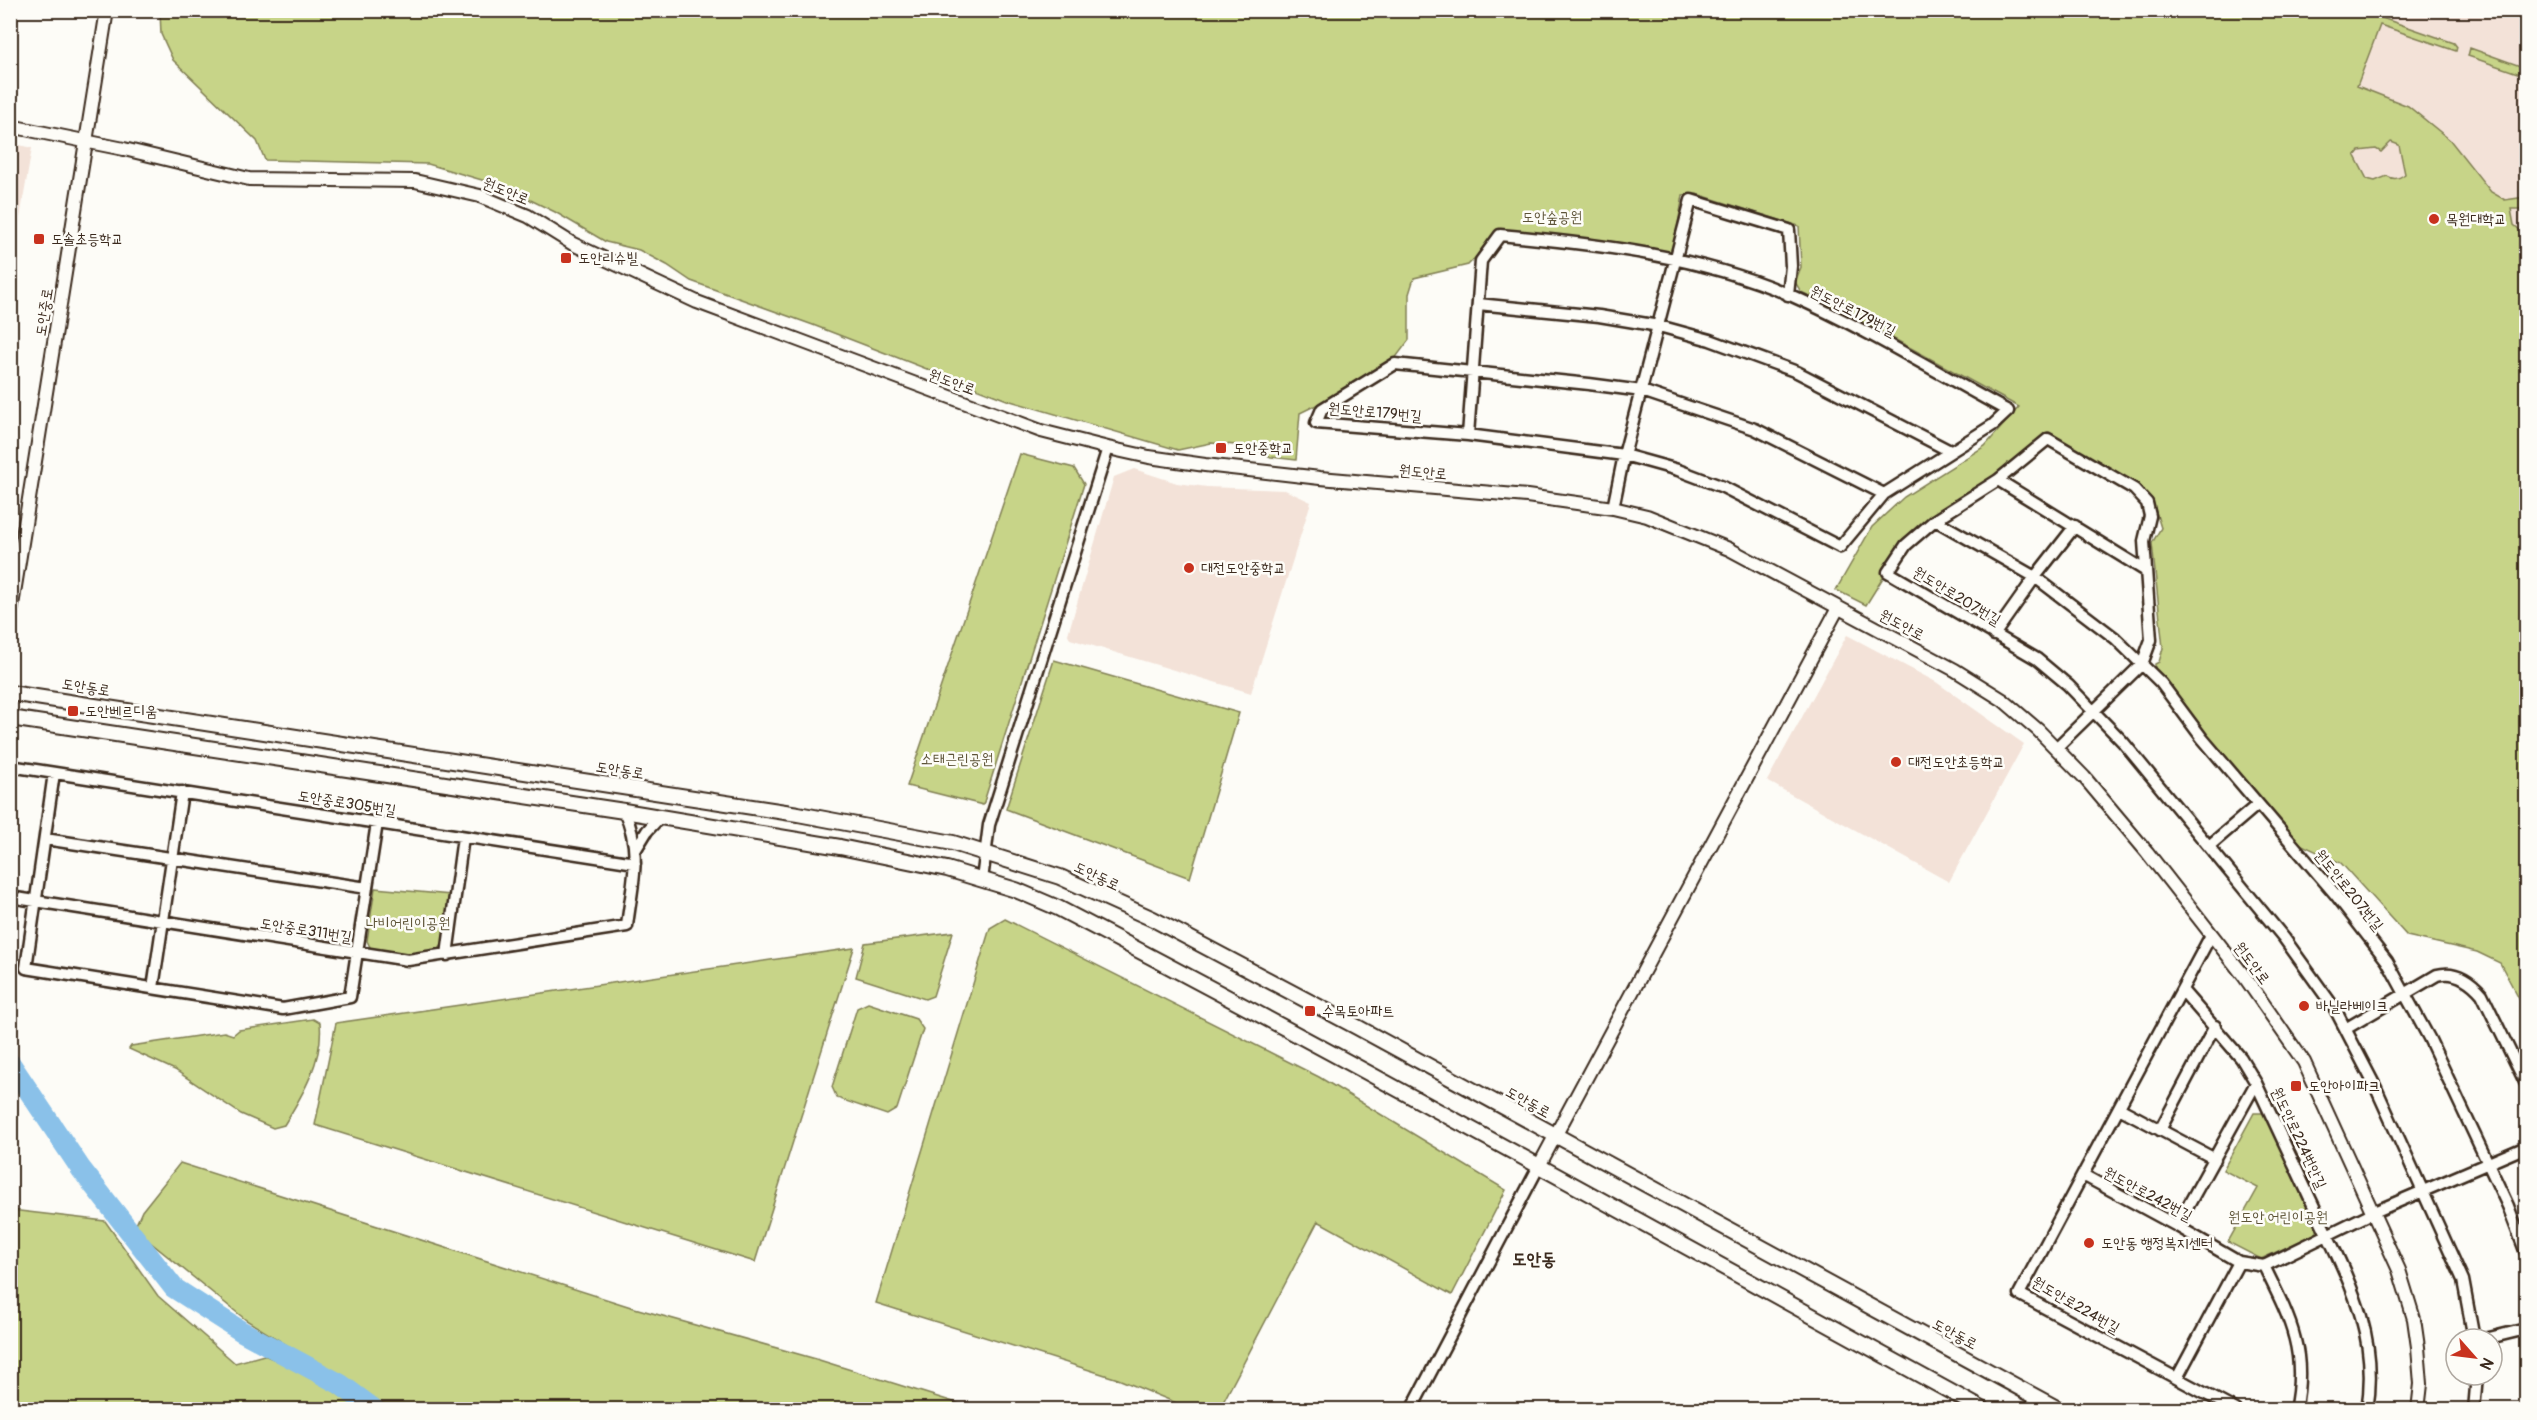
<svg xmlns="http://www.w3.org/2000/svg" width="2537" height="1420" viewBox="0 0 2537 1420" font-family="Pangolin,'Poor Story',sans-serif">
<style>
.built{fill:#f3e2d8}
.green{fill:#c7d488;stroke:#817f53;stroke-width:1.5;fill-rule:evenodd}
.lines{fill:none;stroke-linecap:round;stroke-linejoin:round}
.river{stroke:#8ac1e9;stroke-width:21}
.minor-casing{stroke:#3b2a1e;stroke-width:15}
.tertiary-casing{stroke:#3b2a1e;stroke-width:16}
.secondary-casing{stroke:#3b2a1e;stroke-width:18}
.minor{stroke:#fdfcf7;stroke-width:10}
.tertiary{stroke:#fdfcf7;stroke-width:12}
.secondary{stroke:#fdfcf7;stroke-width:14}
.poi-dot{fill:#c8321e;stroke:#fdfcf7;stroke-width:2}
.labels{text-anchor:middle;stroke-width:5;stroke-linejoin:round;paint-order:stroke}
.street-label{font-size:15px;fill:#3b2a1e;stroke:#fdfcf7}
.park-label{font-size:15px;fill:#5e5438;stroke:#fdfcf7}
.poi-label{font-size:15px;fill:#3b2a1e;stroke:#fdfcf7;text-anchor:start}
.quarter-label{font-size:18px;font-weight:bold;fill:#3b2a1e;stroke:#fdfcf7}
</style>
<rect width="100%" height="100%" fill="#fdfcf7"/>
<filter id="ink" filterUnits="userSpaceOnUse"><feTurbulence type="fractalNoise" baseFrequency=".0167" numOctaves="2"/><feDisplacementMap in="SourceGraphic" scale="12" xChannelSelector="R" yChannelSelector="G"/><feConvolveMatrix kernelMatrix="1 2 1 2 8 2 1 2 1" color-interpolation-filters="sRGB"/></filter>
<g filter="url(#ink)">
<!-- built -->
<path class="built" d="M 2100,11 L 2526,11 L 2526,441 Z
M 11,143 L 32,148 L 11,270 L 10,143 Z
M 1134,469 L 1177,483 L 1207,487 L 1285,490 L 1311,502 L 1251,693 L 1070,639 L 1068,634 L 1114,477 Z
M 1847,635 L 1936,682 L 2024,744 L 1949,882 L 1767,781 Z"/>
<!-- green -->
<path class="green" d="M 2359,10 L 2454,43 L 2457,47 L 2456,51 L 2380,25 L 2357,86 L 2408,106 L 2450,140 L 2491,192 L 2505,200 L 2526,197 L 2524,209 L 2511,209 L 2514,225 L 2526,235 L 2526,1012 L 2500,963 L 2477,952 L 2407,936 L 2341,863 L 2300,844 L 2209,744 L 2155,675 L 2155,664 L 2159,662 L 2163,648 L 2152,543 L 2161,528 L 2152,499 L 2046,438 L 1904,544 L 1866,605 L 1836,590 L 1872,527 L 1904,497 L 1985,446 L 2019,407 L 1841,310 L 1801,292 L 1795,282 L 1801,267 L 1799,226 L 1697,194 L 1683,195 L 1673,253 L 1667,256 L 1499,233 L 1468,265 L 1414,278 L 1409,294 L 1409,340 L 1397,356 L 1355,386 L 1300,413 L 1296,460 L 1271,457 L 1249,446 L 1211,443 L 1178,450 L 1007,400 L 813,325 L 691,281 L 667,265 L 639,250 L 606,242 L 555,212 L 502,186 L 428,164 L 265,160 L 257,141 L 173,60 L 161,34 L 160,11 ZM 2391,142 L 2399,145 L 2405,174 C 2398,179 2394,180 2387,176 L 2375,181 L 2367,179 L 2355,156 L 2359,151 L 2376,149 L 2381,152 Z
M 2470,48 L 2526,68 L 2526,76 L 2468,56 Z
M 1020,454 L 1074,468 L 1084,484 L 983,805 L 907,786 Z
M 1054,660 L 1239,713 L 1190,878 L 1006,809 Z
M 375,888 L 451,895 L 443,945 C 427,963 392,953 371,949 L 367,941 Z
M 1005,919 L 1319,1077 L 1506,1190 L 1452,1295 L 1318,1221 L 1219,1410 L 1191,1409 L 1118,1379 L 876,1303 L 990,928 Z
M 953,932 L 933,996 L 925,999 L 856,977 L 865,943 Z
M 854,948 L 755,1262 L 315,1125 L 336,1023 Z
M 868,1003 L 916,1019 L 923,1029 L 897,1109 L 887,1115 L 837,1098 L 832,1087 L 857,1008 Z
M 313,1019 L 320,1023 C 324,1059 302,1096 284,1125 L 273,1128 L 241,1114 L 175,1070 L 129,1049 L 131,1046 L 224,1032 L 233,1035 L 239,1030 Z
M 2254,1113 L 2264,1113 L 2317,1224 L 2317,1233 L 2261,1259 L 2228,1242 L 2258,1188 L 2223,1170 Z
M 180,1163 L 631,1307 L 816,1359 L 976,1409 L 392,1409 L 246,1320 L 134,1229 L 142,1211 Z
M 11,1210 L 105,1221 L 158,1296 L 235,1363 L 264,1355 L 313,1376 L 358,1409 L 11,1409 Z"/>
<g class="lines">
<!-- river -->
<path class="river" d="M 10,1063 L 81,1169 L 174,1288 L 241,1331 L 340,1384 L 375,1410"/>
<!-- minor casing -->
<g class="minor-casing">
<path id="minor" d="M 1478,304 L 1599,316 L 1659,326 L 1710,340 L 1797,372 L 1950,451
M 1468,435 L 1481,261 L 1500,235 C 1597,244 1700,256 1790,295 C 1865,328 1936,372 2008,411 L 1993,425 L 1884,494 L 1840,547 L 1723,487 L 1678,470 L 1624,455 L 1468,435 L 1316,423 L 1322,409 L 1395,364 L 1589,384 L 1642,391 L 1755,429 L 1884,494
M 1998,480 L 2146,571
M 1613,508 L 1624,455 L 1691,200 L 1789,230 L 1791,266 L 1788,295
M 1935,520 L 2035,577 L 2115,638 L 2161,683 L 2202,738 L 2335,894 L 2387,961 L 2429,1038 L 2508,1206 L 2526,1253
M 1994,635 L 2035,577 L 2075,526
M 2056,748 L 2142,664 L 2151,640 L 2144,541 L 2150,516 L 2147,503 L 2134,489 L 2048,439 L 1998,480 L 1935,520 L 1906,545 L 1888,572 L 2037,659 L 2068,685 L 2123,742 L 2284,938 L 2335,1009 L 2376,1088 L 2463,1280 L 2474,1339
M 10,766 L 635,863
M 54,773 L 26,968 L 283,1009 L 350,997 L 377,823
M 45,839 L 367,888
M 2209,846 L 2257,805
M 636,849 L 647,831 L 660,817
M 982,880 L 989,825 L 1108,448
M 10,897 L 408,960 L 627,926 C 632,883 643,852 624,811
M 2211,935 L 2019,1294 L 2236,1410
M 447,955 L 463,837
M 153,988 L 182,792
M 2182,990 L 2241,1058 L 2256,1083 C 2276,1125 2296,1168 2316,1211 C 2347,1277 2380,1334 2367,1410
M 2347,1028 L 2437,975 C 2455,970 2470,980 2482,994 L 2526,1084
M 2119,1108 L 2215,1159
M 2160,1130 L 2215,1026
M 2083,1175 L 2177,1226 L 2239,1262 L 2264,1266 C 2289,1317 2308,1351 2295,1410
M 2177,1226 L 2256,1083
M 2264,1266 L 2374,1212 L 2526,1147
M 2485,1339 L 2526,1329
M 2177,1378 L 2239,1262
M 1411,1410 L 1539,1166
M 2474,1410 L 2477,1375"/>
</g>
<!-- tertiary casing -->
<g class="tertiary-casing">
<path id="tertiary" d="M 10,126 L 124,149 L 249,179 L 415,181 L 480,196 L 528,216 L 573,244 L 697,302 L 1041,431 L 1108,448 L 1149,457 L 1205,465 L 1320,478 L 1527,496 L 1613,508 L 1647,516 L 1729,549 L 1955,670 L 2003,700 L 2038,730 L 2084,777 L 2147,852 L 2244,976 L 2304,1062 L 2399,1270 L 2414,1319 L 2418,1347 L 2421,1384 L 2418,1410
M 10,618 L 107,10
M 1539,1166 L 1838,608"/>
</g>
<!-- secondary casing -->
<g class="secondary-casing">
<path id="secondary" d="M 10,693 L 798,814 L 953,843 L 1060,877 L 1153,919 L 1357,1027 L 2060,1410
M 10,718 L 624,811 L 840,847 L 947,869 L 1016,890 L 1058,908 C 1369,1070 1676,1242 1984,1410"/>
</g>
<!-- minor -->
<use href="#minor" class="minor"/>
<!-- tertiary -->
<use href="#tertiary" class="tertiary"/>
<!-- secondary -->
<use href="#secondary" class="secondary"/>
</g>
</g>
<!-- markers -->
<g class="poi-dot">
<circle cx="2434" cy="219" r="6"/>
<rect x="33" y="233" width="12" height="12" rx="3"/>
<rect x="560" y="252" width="12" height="12" rx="3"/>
<rect x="1215" y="442" width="12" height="12" rx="3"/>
<circle cx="1189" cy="568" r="6"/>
<rect x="67" y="705" width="12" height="12" rx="3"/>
<circle cx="1896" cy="762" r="6"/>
<circle cx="2304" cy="1006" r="6"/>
<rect x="1304" y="1005" width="12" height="12" rx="3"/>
<rect x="2290" y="1080" width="12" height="12" rx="3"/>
<circle cx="2089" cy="1243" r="6"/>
</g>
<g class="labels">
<!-- street labels -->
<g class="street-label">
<text transform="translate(506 191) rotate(22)" y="5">원도안로</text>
<text transform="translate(1853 311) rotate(27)" y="5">원도안로179번길</text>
<text transform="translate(44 312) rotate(-81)" y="5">도안중로</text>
<text transform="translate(952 382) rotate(20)" y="5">원도안로</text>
<text transform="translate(1375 412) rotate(5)" y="5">원도안로179번길</text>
<text transform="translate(1423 472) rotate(5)" y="5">원도안로</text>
<text transform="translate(1957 596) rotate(31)" y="5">원도안로207번길</text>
<text transform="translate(1902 625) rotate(28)" y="5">원도안로</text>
<text transform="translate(86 687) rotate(9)" y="5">도안동로</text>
<text transform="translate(620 770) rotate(9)" y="5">도안동로</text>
<text transform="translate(347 803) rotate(9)" y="5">도안중로305번길</text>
<text transform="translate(1097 876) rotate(25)" y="5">도안동로</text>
<text transform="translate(2349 890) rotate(51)" y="5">원도안로207번길</text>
<text transform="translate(306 930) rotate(9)" y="5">도안중로311번길</text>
<text transform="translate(2252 963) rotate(53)" y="5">원도안로</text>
<text transform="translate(1528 1102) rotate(29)" y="5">도안동로</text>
<text transform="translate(2299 1138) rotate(65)" y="5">원도안로224번안길</text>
<text transform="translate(2148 1194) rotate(28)" y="5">원도안로242번길</text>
<text transform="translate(2076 1305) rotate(30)" y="5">원도안로224번길</text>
<text transform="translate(1955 1334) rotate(28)" y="5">도안동로</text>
</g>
<!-- park labels -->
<g class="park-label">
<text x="1552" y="222">도안숲공원</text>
<text x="957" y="764">소태근린공원</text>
<text x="408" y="928">나비어린이공원</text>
<text x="2278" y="1222">원도안 어린이공원</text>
</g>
<!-- poi labels -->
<g class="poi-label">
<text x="2446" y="224">목원대학교</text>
<text x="51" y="244">도솔초등학교</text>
<text x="578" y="263">도안리슈빌</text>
<text x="1233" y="453">도안중학교</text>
<text x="1201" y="573">대전도안중학교</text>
<text x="85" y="716">도안베르디움</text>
<text x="1908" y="767">대전도안초등학교</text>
<text x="2316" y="1011">바닐라베이크</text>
<text x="1322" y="1016">수목토아파트</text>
<text x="2308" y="1091">도안아이파크</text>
<text x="2101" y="1248">도안동 행정복지센터</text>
</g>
<!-- quarter labels -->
<g class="quarter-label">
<text x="1534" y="1265">도안동</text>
</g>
</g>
<!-- margin -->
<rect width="2537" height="1420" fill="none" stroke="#fdfcf7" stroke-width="36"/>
<rect x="18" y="18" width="2501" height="1384" fill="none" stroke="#3b2a1e" stroke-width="2" filter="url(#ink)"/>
<!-- north arrow -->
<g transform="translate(2474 1357) rotate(118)"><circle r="28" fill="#fdfcf7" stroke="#afa8a0" stroke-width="1.5"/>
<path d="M0-4.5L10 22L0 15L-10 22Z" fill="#c8321e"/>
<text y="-9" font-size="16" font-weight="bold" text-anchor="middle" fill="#3b2a1e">N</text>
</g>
</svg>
